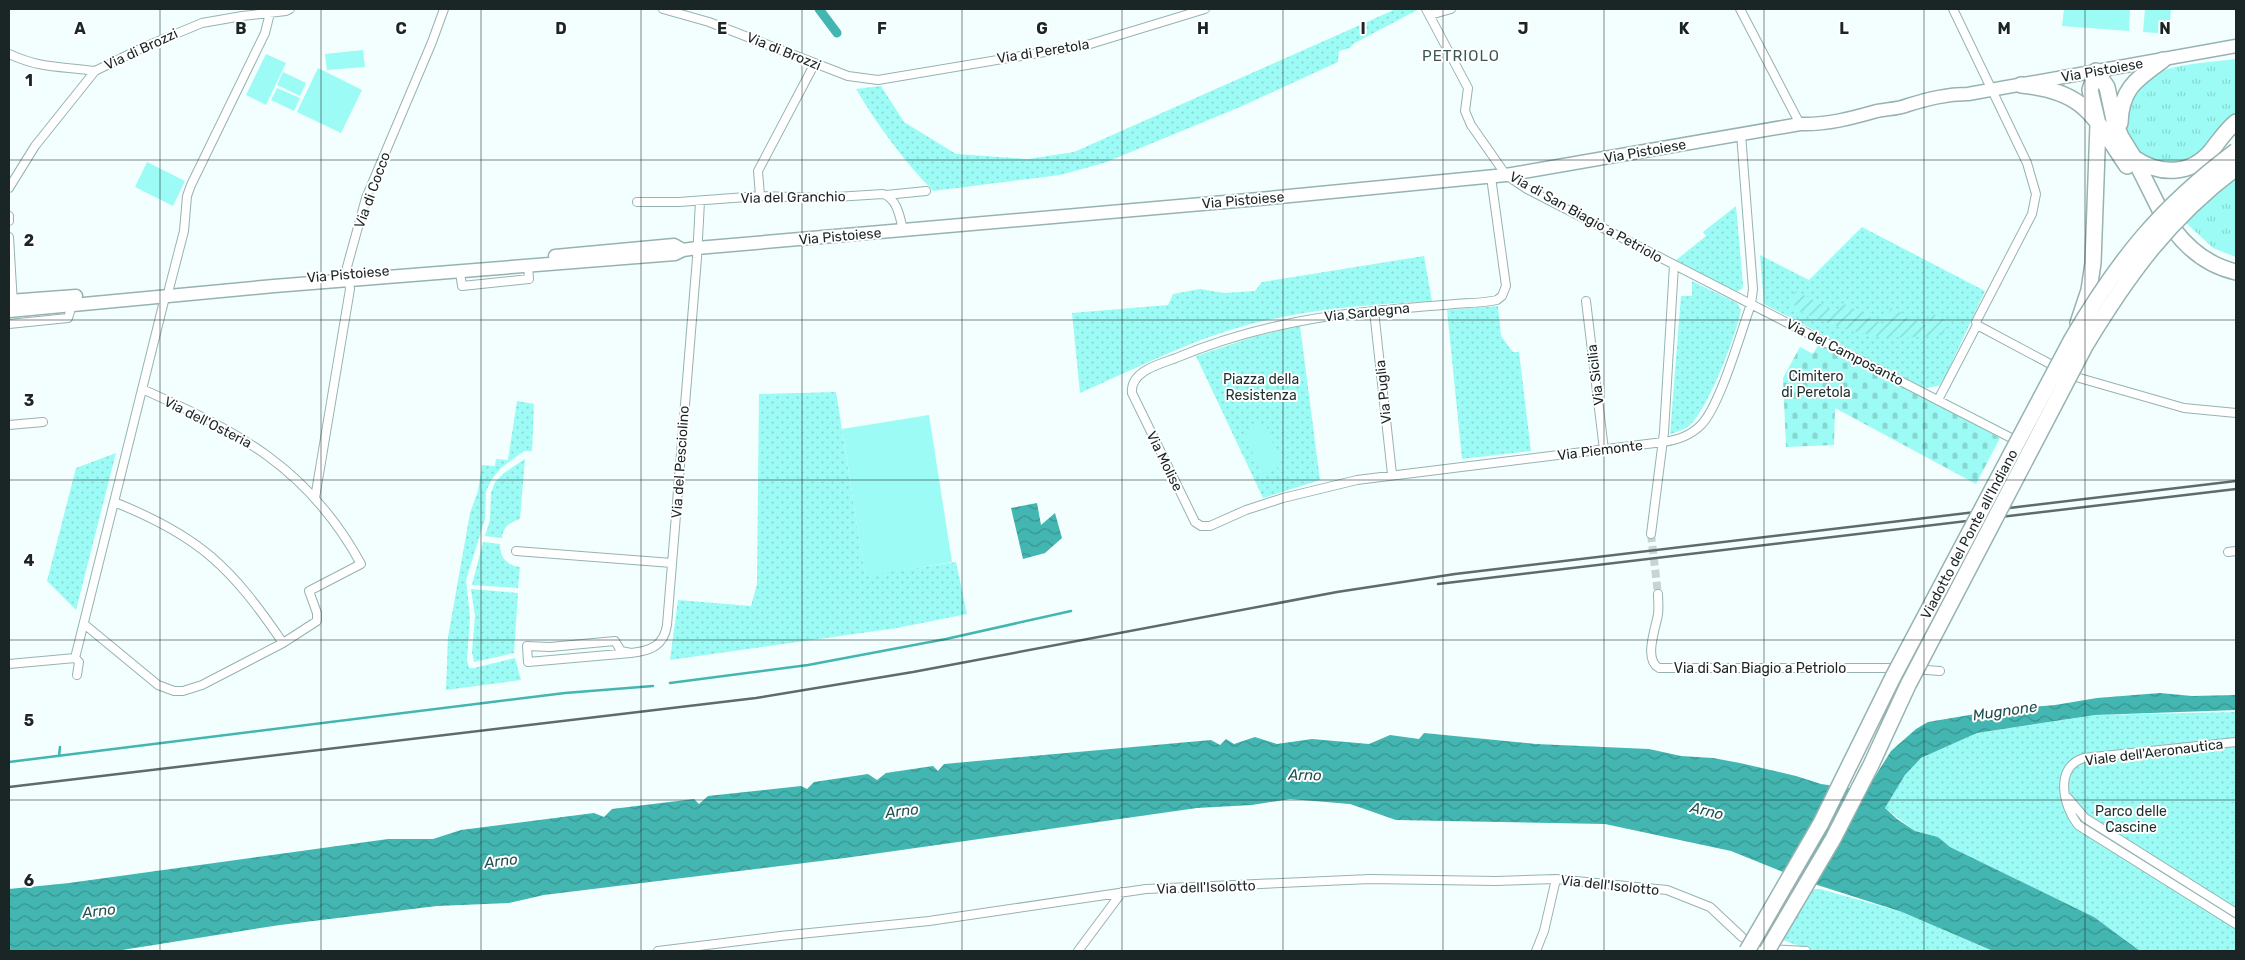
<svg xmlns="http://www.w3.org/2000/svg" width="2245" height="960" viewBox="0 0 2245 960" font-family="Rubik,sans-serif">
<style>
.grass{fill:url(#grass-tufts)}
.cemetery{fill:url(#cemetery-stones)}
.park{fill:url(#park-dots)}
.garden{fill:url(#garden-furrows)}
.pitch{fill:#9cfbf5}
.water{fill:url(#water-waves)}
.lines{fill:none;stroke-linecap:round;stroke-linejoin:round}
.stream{stroke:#44b6b1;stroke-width:2.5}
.canal{stroke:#44b6b1;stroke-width:9}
.street-tunnel{stroke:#c7d4d3;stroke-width:8;stroke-dasharray:8 4;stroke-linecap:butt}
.street-casing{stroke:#96b3b1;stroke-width:10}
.primary-casing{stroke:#96b3b1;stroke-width:15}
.highway-casing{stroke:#96b3b1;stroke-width:18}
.street{stroke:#fff;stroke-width:8}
.primary{stroke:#fff;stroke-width:12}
.highway{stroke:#fff;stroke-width:15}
.rail{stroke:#5f6b6a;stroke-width:2.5}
.highway-bridge-casing{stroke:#96b3b1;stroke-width:18;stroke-linecap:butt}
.highway-bridge{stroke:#fff;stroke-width:15}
.grid{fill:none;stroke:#1a2625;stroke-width:1;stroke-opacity:0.55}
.labels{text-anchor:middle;stroke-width:4;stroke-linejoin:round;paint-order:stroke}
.street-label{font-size:14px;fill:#1a2625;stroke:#fff}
.park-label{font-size:14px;fill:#1c302f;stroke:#fff}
.neighbourhood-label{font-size:15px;letter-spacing:1px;fill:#3c5755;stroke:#fff}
.water-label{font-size:15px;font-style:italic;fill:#20504e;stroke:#fff}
.grid-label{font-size:16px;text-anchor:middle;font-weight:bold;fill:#1a2625;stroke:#fff;stroke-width:4;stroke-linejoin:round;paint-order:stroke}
</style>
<defs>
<pattern id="grass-tufts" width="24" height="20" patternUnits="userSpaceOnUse" patternTransform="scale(1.25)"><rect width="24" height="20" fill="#9cfbf5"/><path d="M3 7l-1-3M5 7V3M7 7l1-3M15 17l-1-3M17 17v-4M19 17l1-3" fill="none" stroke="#86d7d2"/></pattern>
<pattern id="cemetery-stones" width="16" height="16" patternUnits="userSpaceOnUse" patternTransform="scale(1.25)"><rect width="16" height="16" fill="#9cfbf5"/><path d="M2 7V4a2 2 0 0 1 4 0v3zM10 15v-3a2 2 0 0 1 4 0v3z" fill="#86d7d2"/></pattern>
<pattern id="park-dots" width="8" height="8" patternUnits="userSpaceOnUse" patternTransform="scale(1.25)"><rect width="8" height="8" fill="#9cfbf5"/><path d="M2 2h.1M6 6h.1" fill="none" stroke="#86d7d2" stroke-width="1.8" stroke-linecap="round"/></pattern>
<pattern id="garden-furrows" width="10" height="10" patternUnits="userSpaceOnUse" patternTransform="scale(1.25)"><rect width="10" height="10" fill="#9cfbf5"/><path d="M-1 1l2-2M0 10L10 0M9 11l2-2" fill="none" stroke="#86d7d2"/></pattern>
<pattern id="water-waves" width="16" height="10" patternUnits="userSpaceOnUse" patternTransform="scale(1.25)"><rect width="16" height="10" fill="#44b6b1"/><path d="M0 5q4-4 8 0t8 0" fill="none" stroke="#389490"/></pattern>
</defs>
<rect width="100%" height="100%" fill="#f2fffe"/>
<!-- grass -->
<path class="grass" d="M 2236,59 L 2236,113 L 2219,127 L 2207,147 L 2182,164 L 2146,161 C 2137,152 2128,143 2125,130 C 2120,104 2140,77 2164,70 C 2186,63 2213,62 2236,59 Z
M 2236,173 L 2236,257 L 2213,248 L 2184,221 Z"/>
<!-- cemetery -->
<path class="cemetery" d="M 1820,342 L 2000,438 L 1976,484 L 1835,408 L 1834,445 L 1786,447 L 1783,378 L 1800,347 L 1813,354 Z"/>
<!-- park -->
<path class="park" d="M 1396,9 L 1419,9 L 1353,44 L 1350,48 L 1339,51 L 1338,62 L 1240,107 L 1104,163 L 1060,175 L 933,191 C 903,160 878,126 856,89 L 881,86 L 904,122 L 956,154 L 1028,159 L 1074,152 Z
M 1736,206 L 1743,285 L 1742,289 L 1736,292 L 1675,261 L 1706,236 L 1703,232 Z
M 1862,227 L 1985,291 L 1945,377 L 1939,386 L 1924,388 L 1764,304 L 1760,255 L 1809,280 Z
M 1424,256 L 1432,301 C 1362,305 1291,310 1224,332 C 1175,348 1128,372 1080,393 L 1072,313 L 1168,305 L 1173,294 L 1200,289 L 1224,293 L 1255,291 L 1262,282 Z
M 1692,281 L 1737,303 L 1741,310 C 1737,333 1708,410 1690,425 C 1684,430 1677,432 1670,434 L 1681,296 L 1692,296 Z
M 1498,306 L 1501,336 L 1513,352 L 1519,352 L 1531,451 L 1462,459 L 1447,310 Z
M 1300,326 L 1320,480 L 1263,498 L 1196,356 L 1253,337 Z
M 836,392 L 865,575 L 956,562 L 967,614 L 897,628 L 670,660 L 678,600 L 751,606 L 757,584 L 759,394 Z
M 517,401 L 534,404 L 532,451 L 524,451 L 501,468 L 492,479 L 486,491 L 485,519 L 466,580 L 470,617 L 467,660 L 469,668 L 474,668 L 515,658 L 521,680 L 446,690 L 448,637 L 470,513 L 478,491 L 482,465 L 495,466 L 496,459 L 508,460 Z
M 116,453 L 76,610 L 47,581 L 76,468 Z
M 525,459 L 520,519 C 510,522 503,527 502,538 L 485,536 L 490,520 L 491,493 L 495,482 L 504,473 Z
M 483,542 L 500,544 C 500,557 506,565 520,567 L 518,588 L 472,585 Z
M 471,589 L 518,593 L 514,653 L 474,662 L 472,652 L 475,616 Z
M 2236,712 L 2236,951 L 2140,951 L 2094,917 L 1950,847 L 1938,837 L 1915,831 L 1885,808 L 1905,775 L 1921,758 L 1977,733 L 2095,715 Z
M 1812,889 L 1820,889 L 1902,912 L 1993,951 L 1813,951 L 1780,939 Z"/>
<!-- garden -->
<path class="garden" d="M 1796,291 L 1836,312 L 1842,303 L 1883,324 L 1891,308 L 1927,326 L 1933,314 L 1949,322 L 1942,335 C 1884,342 1847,334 1795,309 L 1796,306 L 1789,303 Z"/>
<!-- pitch -->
<path class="pitch" d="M 2064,9 L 2130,9 L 2129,31 L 2062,26 Z
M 2145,9 L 2171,9 L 2169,34 L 2143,32 Z
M 363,50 L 365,67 L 327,70 L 325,54 Z
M 266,54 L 286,63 L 266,105 L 246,95 Z
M 318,68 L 362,90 L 341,133 L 297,112 Z
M 283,72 L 306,83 L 300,96 L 277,85 Z
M 277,88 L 300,98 L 294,111 L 271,100 Z
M 147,162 L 185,181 L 173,206 L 135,187 Z
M 929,415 L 952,562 L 865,576 L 842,429 Z
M 1265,423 L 1282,466 L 1261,474 L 1244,431 Z"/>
<!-- water -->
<path class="water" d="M 1037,503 L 1041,525 L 1055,513 L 1062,538 L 1045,553 L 1023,559 L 1011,508 Z
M 2160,693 L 2192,696 L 2236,695 L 2236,710 L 2095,715 L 1977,733 L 1921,758 L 1905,775 L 1885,808 L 1897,819 L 1915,831 L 1938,837 L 1950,847 L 2094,917 L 2140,951 L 1993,951 L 1902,912 L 1808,882 L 1731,851 L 1605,824 L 1396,820 L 1350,804 L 1290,799 L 1252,805 L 1197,808 L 845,858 L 544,895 L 509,903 L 437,906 L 280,925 L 116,951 L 9,951 L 9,889 L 69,883 L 388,839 L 433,839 L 461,830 L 594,813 L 604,817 L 612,809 L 694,799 L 699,804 L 708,796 L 801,786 L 807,789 L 814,782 L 868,774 L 877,780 L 886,773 L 933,766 L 938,771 L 944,764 L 1211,740 L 1220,745 L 1226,739 L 1234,744 L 1255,737 L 1277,744 L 1312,739 L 1369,744 L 1390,735 L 1419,739 L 1424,733 L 1536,744 L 1649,749 L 1681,756 L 1713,758 L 1740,763 L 1796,776 L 1821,784 L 1856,789 L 1869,786 L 1891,751 L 1916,729 L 1928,722 L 1999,710 L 2055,705 L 2097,698 Z"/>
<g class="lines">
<!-- stream -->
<path class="stream" d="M 670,683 L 808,665 L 946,639 L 1071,611
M 59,756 L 60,747
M 9,762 L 565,693 L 653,686"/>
<!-- canal -->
<path class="canal" d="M 819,9 L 837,33"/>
<!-- street-tunnel -->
<path class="street-tunnel" d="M 1651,534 L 1658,594"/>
<!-- street casing -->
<g class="street-casing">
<path id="street" d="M 663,9 L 709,22 L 848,76 L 878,80 L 1087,45 L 1205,9
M 1426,9 L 1468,88 L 1465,111 L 1471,125 L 1506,175 L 1527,189 L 2019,442
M 1740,9 L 1800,124
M 1430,15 L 1451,9
M 9,54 C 42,69 60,66 95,71
M 1491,177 L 1506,286 L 1502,296 L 1497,300 C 1484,303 1469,303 1455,304 C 1429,306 1402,308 1375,311 C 1306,317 1240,331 1176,358 C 1160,364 1130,371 1132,393 L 1195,522 L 1201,526 L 1210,526 L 1246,510 L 1283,498 L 1357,480 L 1663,442 C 1678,440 1690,436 1701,425 C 1720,406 1741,332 1751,304 L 1753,289 L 1741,134
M 9,188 L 35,146 L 95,71 L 144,47 L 202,23 L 242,16 L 286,11 L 290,9
M 886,195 L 926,191
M 760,196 L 758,171 L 815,63
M 637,202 L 679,202 L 760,196 L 820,198 L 883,194 C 897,198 900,217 903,230
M 9,216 L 9,221
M 9,237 L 13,304
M 460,272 L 462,286 L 529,279 L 528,265
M 169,289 L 184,231 L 187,196 L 191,185 L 265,33 L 270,13
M 165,297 L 114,502 C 200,536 232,568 283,643
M 1586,301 L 1604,450
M 1374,311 L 1392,474
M 9,324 L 68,318 L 72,305
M 1977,325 L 2052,365
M 2076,377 L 2184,408 L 2236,413
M 1938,400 L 1977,325 L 1976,322 L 2032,214 L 2036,194 L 2027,163 L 1953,9
M 9,425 L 43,422
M 315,498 L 350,289 L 347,267 L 366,198 L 432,42 L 444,9
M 1651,534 L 1664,432 L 1674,265
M 516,551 L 672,563
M 2228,552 L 2236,551
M 1658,594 C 1658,600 1659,607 1658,614 C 1656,628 1643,659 1659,668 L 1899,668 L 1940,671
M 84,624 L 158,685 L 174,691 L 183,691 L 202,685 L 283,643 L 317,621 L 317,613 L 309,591 L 361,564 C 308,467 239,432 142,389
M 631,653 L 621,651 L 615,641 L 550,647 L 527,646 L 528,662 L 631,653 C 650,651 664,646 667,625 L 697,258 L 700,201
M 9,664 L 75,658
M 77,675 L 79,662 L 75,658 L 114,502
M 2236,742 L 2084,758 C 2054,767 2063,806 2078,825 L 2236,924
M 2068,798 L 2085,818 L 2236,913
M 1771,949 L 1806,951
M 658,951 L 780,936 L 929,921 L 1146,889 L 1370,879 L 1496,881 L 1556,879 L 1667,890 L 1710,907 L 1742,937
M 1078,951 L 1122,892
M 1536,951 L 1544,931 L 1556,879"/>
</g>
<!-- primary casing -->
<g class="primary-casing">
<path id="primary" d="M 555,256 L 674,245 L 683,250
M 9,301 L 76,296
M 9,311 L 274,286 L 675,254 L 683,250 L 697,248 L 1248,200 L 1506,175 L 1800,124 C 1827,125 1852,118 1877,111 C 1887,109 1898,109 1908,105 C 1928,99 1946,94 1968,94 L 2236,46"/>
</g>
<!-- highway casing -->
<g class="highway-casing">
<path id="highway" d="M 2021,85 C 2086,91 2093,116 2127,166
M 2120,123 C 2121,88 2137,79 2163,60
M 2134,158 C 2159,175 2190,176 2211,151 C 2219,141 2226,130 2236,122
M 2174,230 C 2190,251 2210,266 2236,272
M 2078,323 L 2089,290 L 2093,263 L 2098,124 L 2090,90 L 2096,71 L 2107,87 L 2114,120 L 2121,137 L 2134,158 L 2160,210"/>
</g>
<!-- street -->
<use href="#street" class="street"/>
<!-- primary -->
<use href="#primary" class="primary"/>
<!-- highway -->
<use href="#highway" class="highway"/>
<!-- rail -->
<path class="rail" d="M 1438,584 L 2236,489
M 9,787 L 756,698 L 913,672 L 1337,592 L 1455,574 L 2236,481"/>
<!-- highway-bridge casing -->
<g class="highway-bridge-casing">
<path id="highway-bridge" d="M 1747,951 L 1821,823 L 1893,677 L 2072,339 C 2119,259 2161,207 2236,151
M 1767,951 L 1833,839 L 1871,765 L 1908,685 L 2085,346 C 2128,275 2169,218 2236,168"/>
</g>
<!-- highway-bridge -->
<use href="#highway-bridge" class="highway-bridge"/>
</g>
<!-- grid -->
<path class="grid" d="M 160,9 L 160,951M 321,9 L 321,951M 481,9 L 481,951M 641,9 L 641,951M 802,9 L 802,951M 962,9 L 962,951M 1122,9 L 1122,951M 1283,9 L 1283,951M 1443,9 L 1443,951M 1604,9 L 1604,951M 1764,9 L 1764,951M 1924,9 L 1924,951M 2085,9 L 2085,951M 9,160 L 2236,160M 9,320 L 2236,320M 9,480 L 2236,480M 9,640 L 2236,640M 9,800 L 2236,800"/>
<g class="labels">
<!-- street labels -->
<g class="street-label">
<text transform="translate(141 49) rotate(-25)" y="5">Via di Brozzi</text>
<text transform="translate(784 51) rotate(22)" y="5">Via di Brozzi</text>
<text transform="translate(1043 51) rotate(-9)" y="5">Via di Peretola</text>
<text transform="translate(2102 70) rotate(-10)" y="5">Via Pistoiese</text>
<text transform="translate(1645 151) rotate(-10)" y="5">Via Pistoiese</text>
<text transform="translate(372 190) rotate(-70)" y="5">Via di Cocco</text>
<text transform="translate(793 197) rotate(-1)" y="5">Via del Granchio</text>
<text transform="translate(1243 200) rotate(-5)" y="5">Via Pistoiese</text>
<text transform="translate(1586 217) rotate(29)" y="5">Via di San Biagio a Petriolo</text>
<text transform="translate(840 236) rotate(-5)" y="5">Via Pistoiese</text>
<text transform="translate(348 274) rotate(-5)" y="5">Via Pistoiese</text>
<text transform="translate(1367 312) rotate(-6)" y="5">Via Sardegna</text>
<text transform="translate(1845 352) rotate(27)" y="5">Via del Camposanto</text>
<text transform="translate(1595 375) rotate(-97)" y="5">Via Sicilia</text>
<text transform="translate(1383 392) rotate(-96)" y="5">Via Puglia</text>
<text transform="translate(208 422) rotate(27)" y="5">Via dell'Osteria</text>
<text transform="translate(1600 450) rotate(-7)" y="5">Via Piemonte</text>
<text transform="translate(1165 461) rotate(64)" y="5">Via Molise</text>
<text transform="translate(680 462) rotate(-86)" y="5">Via del Pesciolino</text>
<text transform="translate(1969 534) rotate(-62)" y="5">Viadotto del Ponte all'Indiano</text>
<text x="1760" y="673">Via di San Biagio a Petriolo</text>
<text transform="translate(2154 752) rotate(-7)" y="5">Viale dell'Aeronautica</text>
<text transform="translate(1610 885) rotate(6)" y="5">Via dell'Isolotto</text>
<text transform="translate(1206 887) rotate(-2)" y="5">Via dell'Isolotto</text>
</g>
<!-- park labels -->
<g class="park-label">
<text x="1816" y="381">Cimitero<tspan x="1816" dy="16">di Peretola</tspan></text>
<text x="1261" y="384">Piazza della<tspan x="1261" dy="16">Resistenza</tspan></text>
<text x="2131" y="816">Parco delle<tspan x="2131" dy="16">Cascine</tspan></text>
</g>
<!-- neighbourhood labels -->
<g class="neighbourhood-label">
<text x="1461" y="61">PETRIOLO</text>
</g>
<!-- water labels -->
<g class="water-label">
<text transform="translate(2005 711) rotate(-8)" y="5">Mugnone</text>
<text transform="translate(1305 775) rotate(1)" y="5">Arno</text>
<text transform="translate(902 811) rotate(-7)" y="5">Arno</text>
<text transform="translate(1707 811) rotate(13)" y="5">Arno</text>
<text transform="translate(501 861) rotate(-7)" y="5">Arno</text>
<text transform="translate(99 911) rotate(-7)" y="5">Arno</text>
</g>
</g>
<g class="grid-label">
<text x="80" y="34">A</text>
<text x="241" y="34">B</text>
<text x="401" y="34">C</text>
<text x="561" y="34">D</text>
<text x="722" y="34">E</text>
<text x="882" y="34">F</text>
<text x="1042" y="34">G</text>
<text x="1203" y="34">H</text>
<text x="1363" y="34">I</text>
<text x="1523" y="34">J</text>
<text x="1684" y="34">K</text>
<text x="1844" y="34">L</text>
<text x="2004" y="34">M</text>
<text x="2165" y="34">N</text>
<text x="29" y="86">1</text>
<text x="29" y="246">2</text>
<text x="29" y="406">3</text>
<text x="29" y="566">4</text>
<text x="29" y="726">5</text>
<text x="29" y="886">6</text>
</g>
<!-- border -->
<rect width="2245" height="960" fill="none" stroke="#1a2625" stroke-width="20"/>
</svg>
